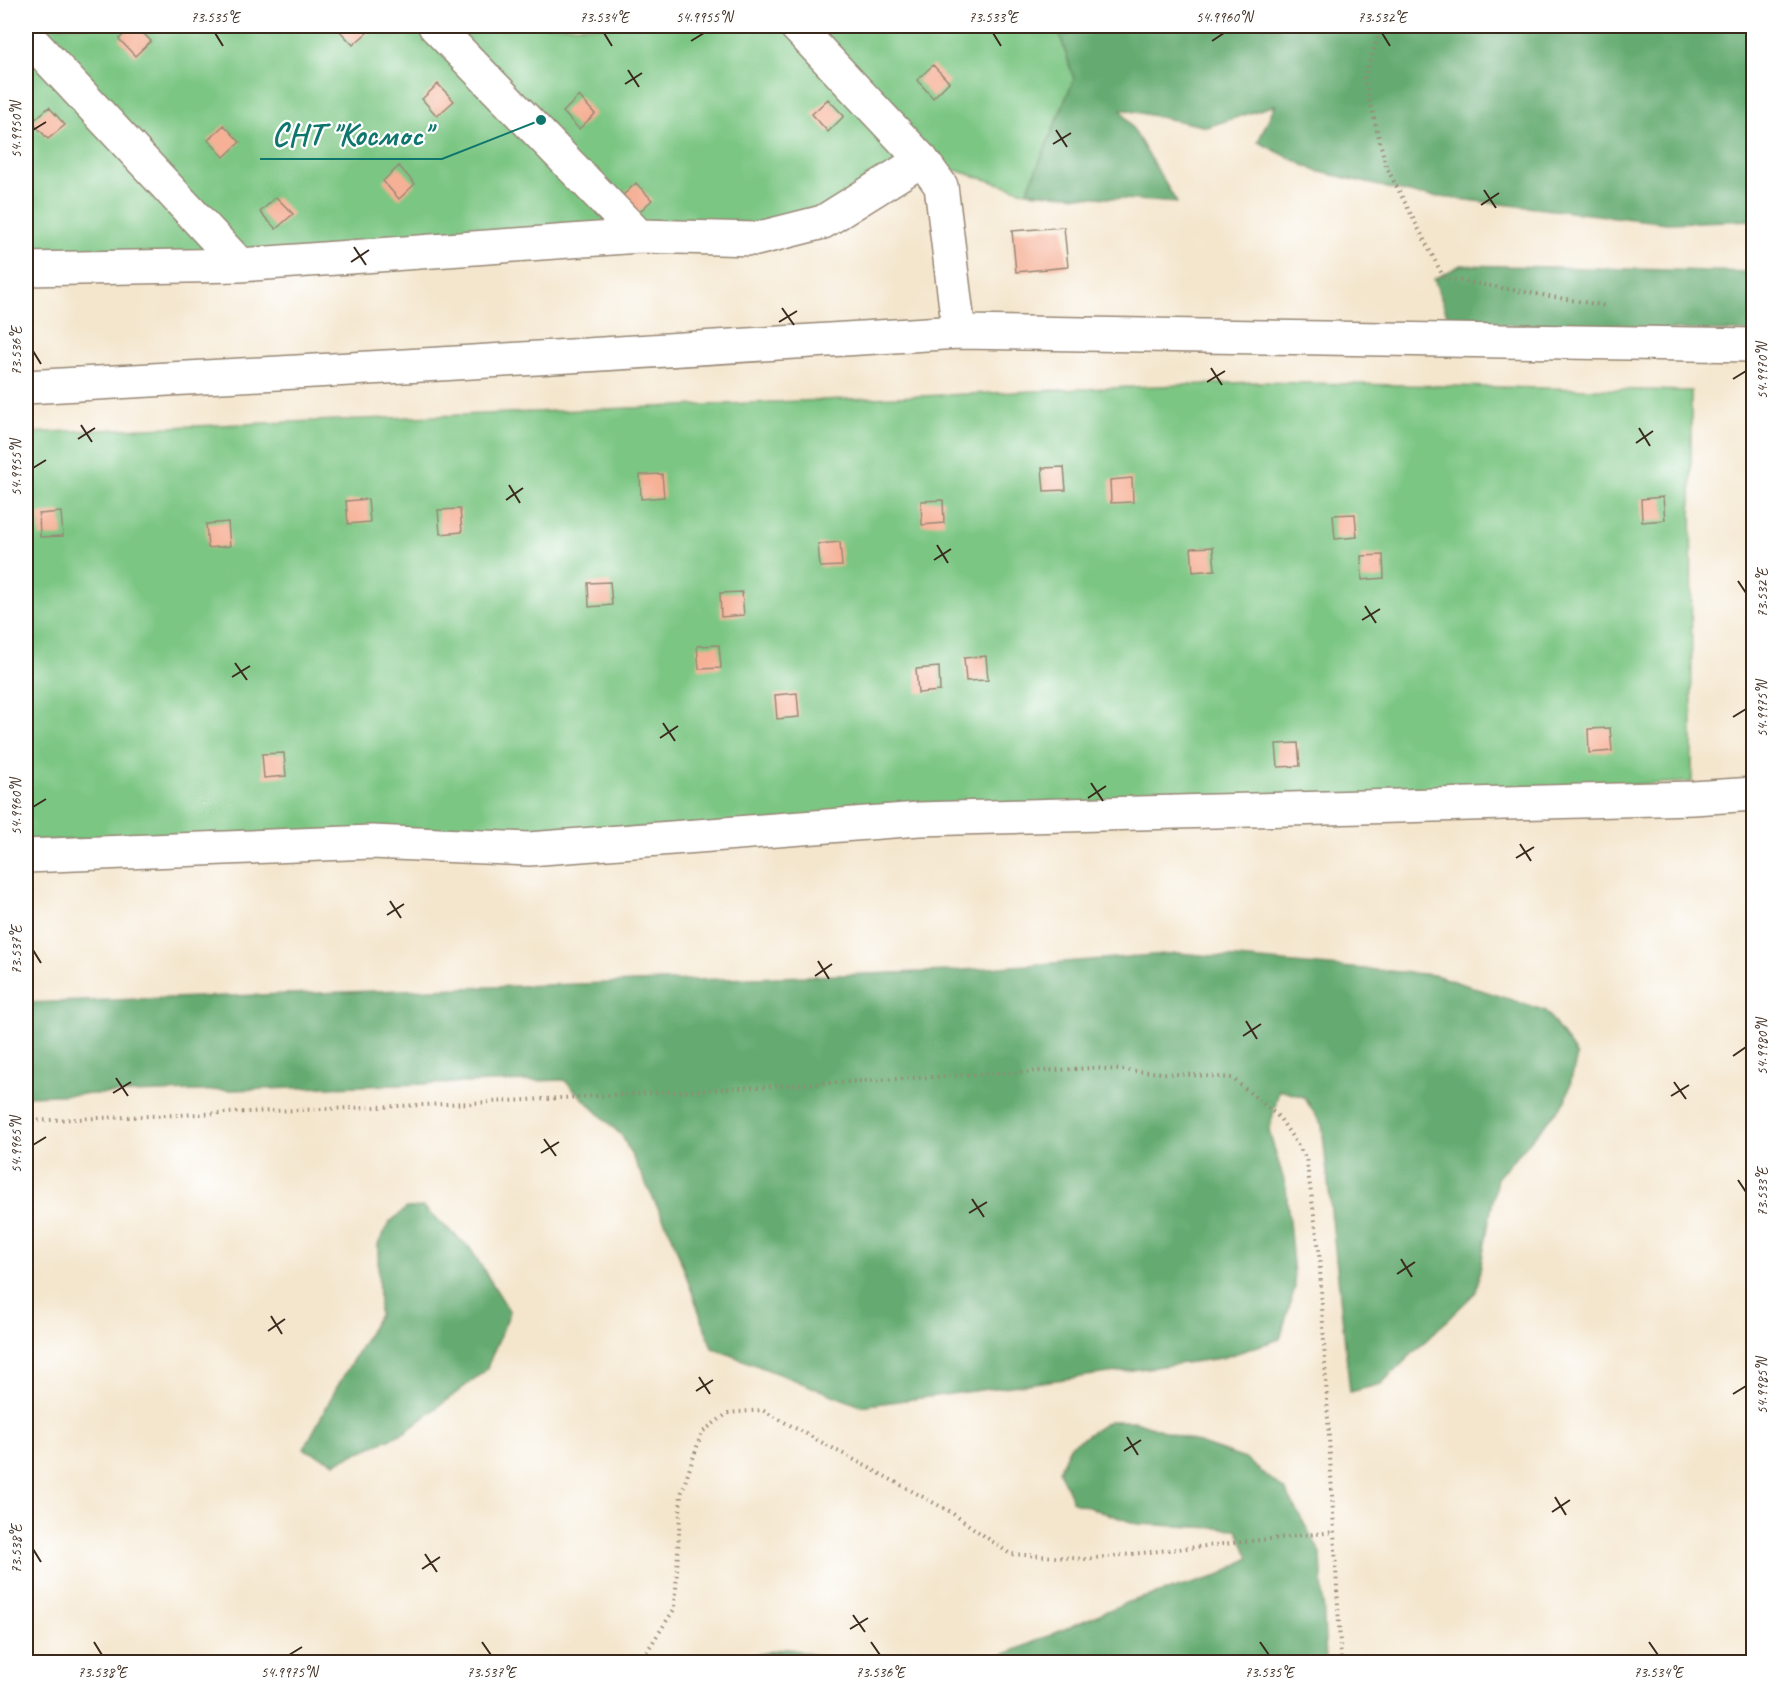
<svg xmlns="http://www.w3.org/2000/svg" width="1779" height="1688" viewBox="0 0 1779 1688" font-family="Caveat,sans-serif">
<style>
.green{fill:#7cc683;stroke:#5c7850;stroke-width:1.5}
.forest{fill:#65ab71;stroke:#506a48;stroke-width:1.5}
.building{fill:#f6b096}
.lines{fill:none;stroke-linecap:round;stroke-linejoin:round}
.minor-casing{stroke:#988876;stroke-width:36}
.path{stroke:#988876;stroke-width:4;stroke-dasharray:1.5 4.5;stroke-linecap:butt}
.minor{stroke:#fff;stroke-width:33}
.ticks{fill:none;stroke:#3b2a1e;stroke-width:2}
.leader{fill:none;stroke:#0f766e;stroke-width:2}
.callout-dot{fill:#0f766e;stroke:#fff;stroke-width:2}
.callout-label{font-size:32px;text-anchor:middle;font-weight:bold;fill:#0f766e;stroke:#fff;stroke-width:4.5;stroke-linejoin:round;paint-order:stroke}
.neatline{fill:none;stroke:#3b2a1e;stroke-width:2}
.ticks-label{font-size:15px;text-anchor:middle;fill:#3b2a1e}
</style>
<rect width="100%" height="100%" fill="#fff"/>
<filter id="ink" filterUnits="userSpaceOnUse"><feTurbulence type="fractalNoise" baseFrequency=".0167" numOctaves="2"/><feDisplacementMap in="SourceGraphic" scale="12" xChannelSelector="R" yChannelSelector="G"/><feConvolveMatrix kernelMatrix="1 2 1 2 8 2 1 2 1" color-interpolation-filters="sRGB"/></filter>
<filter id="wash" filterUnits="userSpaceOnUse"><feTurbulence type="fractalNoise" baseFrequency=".008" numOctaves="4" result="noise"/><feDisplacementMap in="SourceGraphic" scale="24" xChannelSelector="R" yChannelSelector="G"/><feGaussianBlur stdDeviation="1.35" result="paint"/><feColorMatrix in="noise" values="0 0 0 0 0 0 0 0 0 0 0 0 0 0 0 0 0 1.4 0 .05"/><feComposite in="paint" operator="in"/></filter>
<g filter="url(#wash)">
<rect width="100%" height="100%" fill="#f4e6cd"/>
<!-- green -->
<path class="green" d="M 26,26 L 1057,26 L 1074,79 L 1027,192 L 922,160 L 823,222 L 26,269 Z
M 1255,382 L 1691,391 L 1692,782 L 529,833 L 26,841 L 26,433 Z"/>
<!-- forest -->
<path class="forest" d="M 1057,26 L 1753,26 L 1753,220 L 1667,223 L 1414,194 L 1316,171 L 1258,142 L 1275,105 L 1207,127 L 1121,109 L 1177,203 L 1027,192 L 1074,79 Z
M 1461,265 L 1753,272 L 1753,332 L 1450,323 L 1434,279 Z
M 1178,953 L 1435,975 L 1546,1011 L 1577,1056 L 1566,1101 L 1497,1178 L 1476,1292 L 1381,1384 L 1350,1392 L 1322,1125 L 1304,1097 L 1279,1090 L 1269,1131 L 1286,1187 L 1295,1287 L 1280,1339 L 1222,1358 L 861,1406 L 712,1348 L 672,1236 L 622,1136 L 564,1080 L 26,1096 L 26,1003 L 951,971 Z
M 423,1207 L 470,1248 L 510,1312 L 486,1370 L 405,1432 L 335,1463 L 304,1449 L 337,1387 L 379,1315 L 378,1244 L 390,1222 L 407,1208 Z
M 1109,1421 L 1135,1421 L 1245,1459 L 1286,1491 L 1321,1554 L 1326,1662 L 979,1662 L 989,1661 L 1128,1602 L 1219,1576 L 1249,1558 L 1237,1529 L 1137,1524 L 1073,1502 L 1059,1471 L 1070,1446 Z
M 786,1648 L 842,1662 L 725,1662 Z"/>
<g id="blocks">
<!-- building -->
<path class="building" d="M 133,26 L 136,26 L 151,41 L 135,56 L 119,39 Z
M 340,26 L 366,26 L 370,30 L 353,45 L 337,28 Z
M 933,65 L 949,82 L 933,98 L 917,80 Z
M 438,84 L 454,101 L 437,116 L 422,99 Z
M 579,96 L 595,114 L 579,129 L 563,112 Z
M 828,99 L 844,116 L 828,132 L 812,114 Z
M 49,107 L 65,125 L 48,139 L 32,122 Z
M 224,125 L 240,142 L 224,157 L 208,140 Z
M 399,166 L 415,184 L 399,199 L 383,181 Z
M 636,183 L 652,200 L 636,215 L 620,198 Z
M 276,197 L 293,214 L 276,229 L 260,212 Z
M 1064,227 L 1068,267 L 1016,272 L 1012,231 Z
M 1064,467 L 1066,490 L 1044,491 L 1042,468 Z
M 662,474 L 664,497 L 641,499 L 640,475 Z
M 1132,478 L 1133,502 L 1111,503 L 1110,480 Z
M 1663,497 L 1665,520 L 1642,522 L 1641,499 Z
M 368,499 L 370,522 L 348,524 L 346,501 Z
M 943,500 L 944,523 L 922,525 L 921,501 Z
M 460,509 L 462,532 L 440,534 L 438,510 Z
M 61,512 L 63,536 L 40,537 L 39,514 Z
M 1355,514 L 1357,537 L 1335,539 L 1333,515 Z
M 228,522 L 230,546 L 208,548 L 206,524 Z
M 840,542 L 842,566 L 820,567 L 818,544 Z
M 1213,547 L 1215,570 L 1193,572 L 1191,548 Z
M 1383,555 L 1384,578 L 1362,580 L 1361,556 Z
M 610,582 L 612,605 L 589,607 L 588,583 Z
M 742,592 L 744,615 L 721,617 L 720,593 Z
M 719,645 L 721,668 L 699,669 L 697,646 Z
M 986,656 L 988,680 L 966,681 L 964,658 Z
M 939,667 L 940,691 L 918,693 L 916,669 Z
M 797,693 L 799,717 L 777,719 L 775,695 Z
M 1610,728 L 1612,751 L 1589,753 L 1588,729 Z
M 1298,743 L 1300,766 L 1278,767 L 1276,744 Z
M 284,753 L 286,776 L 264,778 L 262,754 Z"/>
</g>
</g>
<g filter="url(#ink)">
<use href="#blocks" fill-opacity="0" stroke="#988876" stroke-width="1.5"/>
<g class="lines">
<!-- minor casing -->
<g class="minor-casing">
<path id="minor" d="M 435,26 L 639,236
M 796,26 L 922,160 L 941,186 L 959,332
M 26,35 L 240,265
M 26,269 L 240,265 L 639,236 L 756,239 L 823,222 L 922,160
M 26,387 L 440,364 L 959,332 L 1754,345
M 26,856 L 372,842 L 529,849 L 919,819 L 1693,798 L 1754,794"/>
</g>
<!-- path -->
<path class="path" d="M 1382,26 L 1364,78 L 1386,166 L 1444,278 L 1606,306
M 26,1121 L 473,1103 L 1093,1068 L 1232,1078 L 1279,1117 L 1306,1158 L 1319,1250 L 1341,1662
M 640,1662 L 675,1608 L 681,1494 L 702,1432 L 728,1413 L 762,1410 L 949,1511 L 1010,1554 L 1086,1559 L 1334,1532"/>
<!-- minor -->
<use href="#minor" class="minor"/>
</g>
</g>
<!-- ticks -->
<path class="ticks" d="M 215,33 L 223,46M 604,33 L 612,46M 993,33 L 1001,46M 1382,33 L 1390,46M 691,41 L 704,33M 1212,41 L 1224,33M 628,70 L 639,87M 625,84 L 642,73M 33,130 L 46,122M 1056,130 L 1067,147M 1053,144 L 1071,133M 1484,190 L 1496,208M 1481,205 L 1499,193M 354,247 L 366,265M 351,262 L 369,250M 782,308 L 794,325M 779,322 L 797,311M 33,351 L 41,364M 1211,368 L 1222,385M 1733,379 L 1746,371M 1207,382 L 1225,371M 81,425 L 92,442M 1639,428 L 1650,446M 78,439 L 95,428M 1636,443 L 1653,431M 33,468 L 46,460M 509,485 L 520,503M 506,500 L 523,488M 937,545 L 948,563M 934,560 L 951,549M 1738,581 L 1746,593M 1365,606 L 1376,623M 1362,620 L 1380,609M 235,663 L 247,680M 232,677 L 250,666M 1733,717 L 1746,709M 663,723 L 675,741M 660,738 L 678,726M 1091,783 L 1103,801M 1088,798 L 1106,786M 33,807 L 46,799M 1520,844 L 1531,861M 1516,858 L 1534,847M 390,901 L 401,918M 387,915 L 404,904M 33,950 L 41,963M 818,961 L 829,979M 815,976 L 832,964M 1246,1021 L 1257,1039M 1243,1036 L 1261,1024M 1733,1056 L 1746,1047M 116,1078 L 128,1096M 1674,1082 L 1686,1099M 113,1093 L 131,1082M 1671,1096 L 1689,1085M 544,1139 L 556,1156M 33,1145 L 46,1137M 541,1153 L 559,1142M 1738,1180 L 1746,1192M 972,1199 L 984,1217M 969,1213 L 987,1202M 1401,1259 L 1412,1277M 1397,1274 L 1415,1262M 271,1316 L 282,1334M 268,1331 L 285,1319M 699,1377 L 710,1394M 696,1391 L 713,1380M 1733,1394 L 1746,1386M 1127,1437 L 1138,1455M 1124,1451 L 1141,1440M 1555,1497 L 1566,1515M 1552,1512 L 1570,1500M 33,1549 L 41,1562M 425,1554 L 437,1572M 422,1569 L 440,1557M 853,1615 L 865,1632M 850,1629 L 868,1618M 94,1642 L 102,1655M 482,1642 L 491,1655M 871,1642 L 880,1655M 1260,1642 L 1269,1655M 1649,1642 L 1658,1655M 289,1655 L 302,1647"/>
<!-- callouts -->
<path class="leader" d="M541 120L442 159H260"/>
<circle class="callout-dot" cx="541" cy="120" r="6"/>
<g class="callout-label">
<text x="351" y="145">СНТ "Космос"</text>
</g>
<!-- margin -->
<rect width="1779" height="1688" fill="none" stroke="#fff" stroke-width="66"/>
<rect x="33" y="33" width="1713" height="1622" class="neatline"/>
<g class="ticks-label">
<text x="215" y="22">73.535°E</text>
<text x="604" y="22">73.534°E</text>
<text x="704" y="22">54.9955°N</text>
<text x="993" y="22">73.533°E</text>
<text x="1224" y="22">54.9960°N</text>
<text x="1382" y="22">73.532°E</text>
<text transform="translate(16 130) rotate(-90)" y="5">54.9950°N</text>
<text transform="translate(16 351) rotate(-90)" y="5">73.536°E</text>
<text transform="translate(1762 371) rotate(-90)" y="5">54.9970°N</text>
<text transform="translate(16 468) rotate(-90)" y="5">54.9955°N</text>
<text transform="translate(1762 593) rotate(-90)" y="5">73.532°E</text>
<text transform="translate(1762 709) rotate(-90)" y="5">54.9975°N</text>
<text transform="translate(16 807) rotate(-90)" y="5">54.9960°N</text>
<text transform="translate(16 950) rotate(-90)" y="5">73.537°E</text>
<text transform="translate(1762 1047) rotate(-90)" y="5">54.9980°N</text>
<text transform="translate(16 1145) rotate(-90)" y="5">54.9965°N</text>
<text transform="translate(1762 1192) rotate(-90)" y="5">73.533°E</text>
<text transform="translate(1762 1386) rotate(-90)" y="5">54.9985°N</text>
<text transform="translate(16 1549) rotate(-90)" y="5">73.538°E</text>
<text x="102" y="1677">73.538°E</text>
<text x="289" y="1677">54.9975°N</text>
<text x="491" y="1677">73.537°E</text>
<text x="880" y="1677">73.536°E</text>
<text x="1269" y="1677">73.535°E</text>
<text x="1658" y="1677">73.534°E</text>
</g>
</svg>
